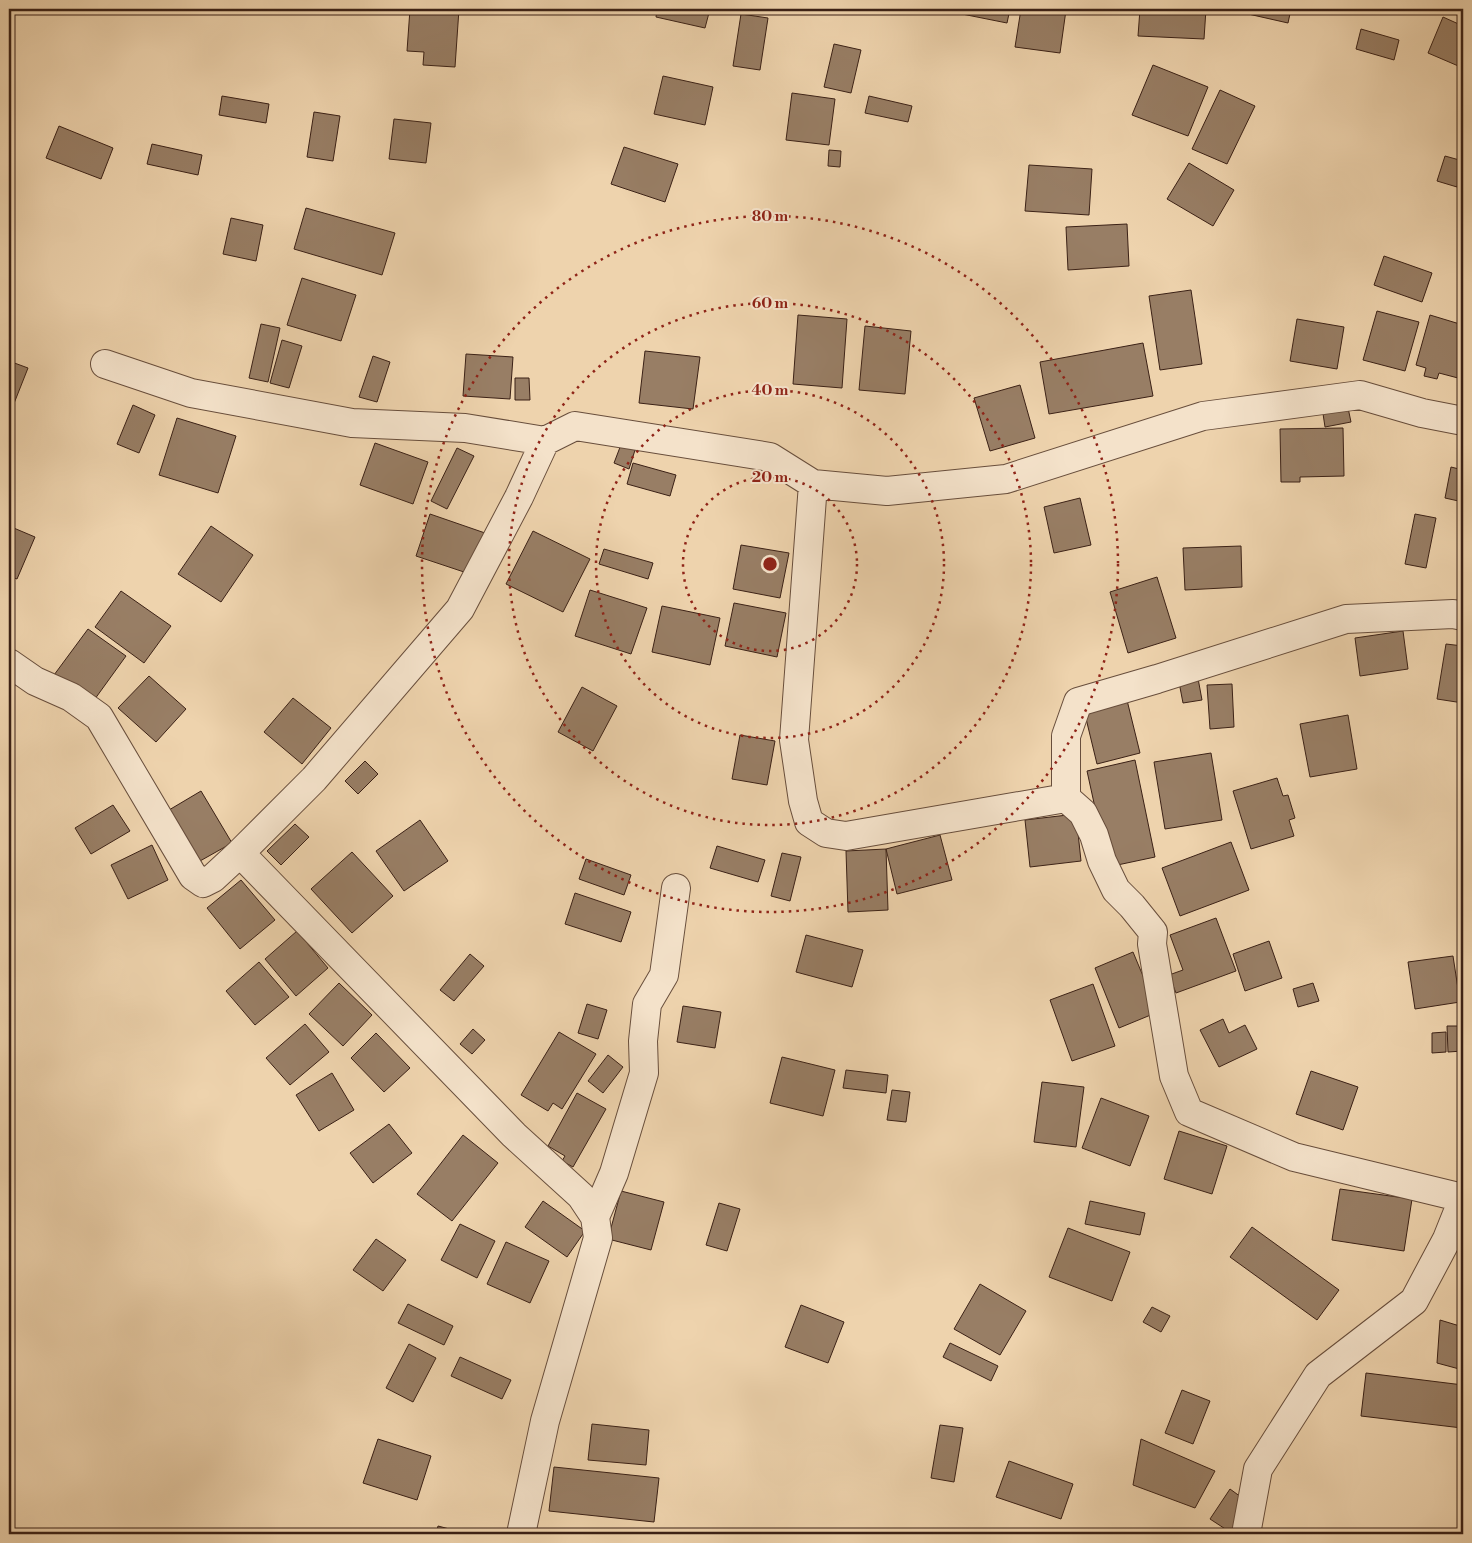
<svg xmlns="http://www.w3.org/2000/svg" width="1472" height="1543" viewBox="0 0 1472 1543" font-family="'Libre Bodoni',serif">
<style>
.building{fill:#987e65;stroke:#3b2116}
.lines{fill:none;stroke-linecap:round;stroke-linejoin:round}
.minor-casing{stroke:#684e3c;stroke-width:30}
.minor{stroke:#f4e2ca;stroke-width:28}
.ring{fill:none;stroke:#8f2418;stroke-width:2.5;stroke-dasharray:2.5 5}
.centre{fill:#8f2418;stroke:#f4e2ca;stroke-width:2.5}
.ring-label{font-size:15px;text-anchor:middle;font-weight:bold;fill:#8f2418;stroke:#f4e2ca;stroke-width:4;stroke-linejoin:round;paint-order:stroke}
</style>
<rect width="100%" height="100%" fill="#eed3ad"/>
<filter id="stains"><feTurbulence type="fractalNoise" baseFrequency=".004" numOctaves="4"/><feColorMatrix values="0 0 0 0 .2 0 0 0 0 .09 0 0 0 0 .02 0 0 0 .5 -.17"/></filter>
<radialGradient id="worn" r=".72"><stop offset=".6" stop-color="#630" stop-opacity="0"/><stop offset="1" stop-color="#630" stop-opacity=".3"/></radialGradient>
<!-- building -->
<path class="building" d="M 410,9 L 459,9 L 455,67 L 423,65 L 424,52 L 407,51 Z
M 657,9 L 710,9 L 705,28 L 656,17 Z
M 937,9 L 1010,9 L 1007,23 Z
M 1021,9 L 1066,10 L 1060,53 L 1015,47 Z
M 1140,9 L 1206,9 L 1204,39 L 1138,36 Z
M 1236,9 L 1291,9 L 1288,23 L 1235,11 Z
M 1454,9 L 1463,9 L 1463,17 L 1452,13 Z
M 741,14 L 768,18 L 760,70 L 733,66 Z
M 1443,17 L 1463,26 L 1463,68 L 1428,53 Z
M 1361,29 L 1399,40 L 1394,60 L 1356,49 Z
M 834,44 L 861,50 L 851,93 L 824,87 Z
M 1153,65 L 1208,87 L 1188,136 L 1132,115 Z
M 663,76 L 713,87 L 705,125 L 654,114 Z
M 1220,90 L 1255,106 L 1227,164 L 1192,149 Z
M 792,93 L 835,99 L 829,145 L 786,140 Z
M 222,96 L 269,104 L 266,123 L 219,115 Z
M 869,96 L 912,106 L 908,122 L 865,113 Z
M 314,112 L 340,116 L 333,161 L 307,157 Z
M 394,119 L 431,123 L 426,163 L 389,159 Z
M 59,126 L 113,148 L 101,179 L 46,158 Z
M 152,144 L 202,155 L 198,175 L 147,164 Z
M 624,147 L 678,164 L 665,202 L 611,184 Z
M 829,150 L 841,151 L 840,167 L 828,166 Z
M 1445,156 L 1463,161 L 1457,187 L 1437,181 Z
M 1189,163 L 1234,190 L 1213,226 L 1167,199 Z
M 1029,165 L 1092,169 L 1089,215 L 1025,211 Z
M 306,208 L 395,233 L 382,275 L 294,249 Z
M 231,218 L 263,225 L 256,261 L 223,254 Z
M 1127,224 L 1129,266 L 1068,270 L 1066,227 Z
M 1384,256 L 1432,273 L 1422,302 L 1374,285 Z
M 302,278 L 356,295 L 341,341 L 287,325 Z
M 1191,290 L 1202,364 L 1160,370 L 1149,296 Z
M 1377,311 L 1419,322 L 1405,371 L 1363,360 Z
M 798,315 L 847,319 L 842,388 L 793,384 Z
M 1430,315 L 1463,325 L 1463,359 L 1458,378 L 1439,373 L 1437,379 L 1424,376 L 1426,368 L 1416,365 Z
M 1297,319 L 1344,327 L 1337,369 L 1290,361 Z
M 261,324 L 280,328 L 268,382 L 249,378 Z
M 865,326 L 911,331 L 905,394 L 859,390 Z
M 282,340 L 302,346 L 289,388 L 270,383 Z
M 1143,343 L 1153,396 L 1049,414 L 1040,362 Z
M 645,351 L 700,357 L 693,409 L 639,403 Z
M 466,354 L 513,357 L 510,399 L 463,396 Z
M 373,356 L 390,362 L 377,402 L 359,397 Z
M 9,361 L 28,368 L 11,411 L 9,411 Z
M 515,378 L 529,378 L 530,400 L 515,400 Z
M 1020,385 L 1035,438 L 990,451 L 974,398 Z
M 1347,403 L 1351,422 L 1325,427 L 1322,407 Z
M 133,405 L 155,415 L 139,453 L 117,444 Z
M 177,418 L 236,436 L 218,493 L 159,475 Z
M 1343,428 L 1344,476 L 1300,477 L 1300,482 L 1281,482 L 1280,429 Z
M 622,442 L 636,447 L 629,469 L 614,463 Z
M 375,443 L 428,462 L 413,504 L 360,485 Z
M 457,448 L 474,456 L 447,509 L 431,501 Z
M 633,463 L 676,475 L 670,496 L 627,484 Z
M 1451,467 L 1463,470 L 1463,502 L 1445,498 Z
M 1080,498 L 1091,545 L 1054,553 L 1044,507 Z
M 430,514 L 485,533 L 470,574 L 416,556 Z
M 1415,514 L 1436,518 L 1426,568 L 1405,564 Z
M 9,526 L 35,537 L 17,579 L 9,576 Z
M 211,526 L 253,555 L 221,602 L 178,574 Z
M 533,531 L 590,559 L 563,612 L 506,584 Z
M 741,545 L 789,553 L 780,598 L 733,589 Z
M 1241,546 L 1242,587 L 1185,590 L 1183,548 Z
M 604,549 L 653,563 L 648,579 L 599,564 Z
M 1157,577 L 1176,638 L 1128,653 L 1110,592 Z
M 590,590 L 647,608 L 631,654 L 575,636 Z
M 121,591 L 171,626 L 144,663 L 95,627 Z
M 734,603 L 786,613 L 777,657 L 725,646 Z
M 662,606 L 720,618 L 710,665 L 652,652 Z
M 88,629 L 126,656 L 92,703 L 54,675 Z
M 1403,631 L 1408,669 L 1360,676 L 1355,638 Z
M 1446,644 L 1463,646 L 1463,703 L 1437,699 Z
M 1197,673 L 1202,700 L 1183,703 L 1178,677 Z
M 149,676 L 186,709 L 156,742 L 118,708 Z
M 1232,684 L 1234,727 L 1210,729 L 1207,685 Z
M 582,687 L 617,706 L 593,751 L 558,732 Z
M 1125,692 L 1140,753 L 1097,764 L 1082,702 Z
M 293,698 L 331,728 L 302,764 L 264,732 Z
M 1348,715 L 1357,769 L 1310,777 L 1300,724 Z
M 740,735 L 775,741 L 767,785 L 732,779 Z
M 1211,753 L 1222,820 L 1165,829 L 1154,762 Z
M 1135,760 L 1155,857 L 1108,867 L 1087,771 Z
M 365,761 L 378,774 L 358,794 L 345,781 Z
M 1277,778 L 1283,796 L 1288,795 L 1295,818 L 1289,820 L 1294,836 L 1251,849 L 1233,791 Z
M 201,791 L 232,843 L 200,861 L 169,810 Z
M 113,805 L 130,831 L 91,854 L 75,828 Z
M 1076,814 L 1081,861 L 1030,867 L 1025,820 Z
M 420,820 L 448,861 L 404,891 L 376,851 Z
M 295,824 L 309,837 L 281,865 L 267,851 Z
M 940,835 L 952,880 L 897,894 L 886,849 Z
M 1231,842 L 1249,890 L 1180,916 L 1162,868 Z
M 152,845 L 168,880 L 128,899 L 111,865 Z
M 717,846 L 765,860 L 758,882 L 710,868 Z
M 886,849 L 888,910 L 848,912 L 846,851 Z
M 352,852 L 393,896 L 352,933 L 311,889 Z
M 782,853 L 801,857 L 790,901 L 771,896 Z
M 586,859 L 631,875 L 624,895 L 579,879 Z
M 241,880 L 275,920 L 240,949 L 207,908 Z
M 575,893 L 631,912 L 621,942 L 565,924 Z
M 1216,918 L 1236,971 L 1176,993 L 1169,975 L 1183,970 L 1170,935 Z
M 297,931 L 328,968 L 296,996 L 265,959 Z
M 806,935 L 863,950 L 852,987 L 796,972 Z
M 1269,941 L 1282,978 L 1245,991 L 1233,954 Z
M 1133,952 L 1158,1012 L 1119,1028 L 1095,968 Z
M 470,954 L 484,966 L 454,1001 L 440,990 Z
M 1453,956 L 1460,1002 L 1415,1009 L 1408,962 Z
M 259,962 L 289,997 L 255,1025 L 226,991 Z
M 339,983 L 372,1015 L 343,1046 L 309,1014 Z
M 1313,983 L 1319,1001 L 1298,1007 L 1293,989 Z
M 1093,984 L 1115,1046 L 1072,1061 L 1050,1000 Z
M 587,1004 L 607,1010 L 598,1039 L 578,1033 Z
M 683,1006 L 721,1012 L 715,1048 L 677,1042 Z
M 1223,1019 L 1229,1033 L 1245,1025 L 1257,1049 L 1219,1067 L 1200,1030 Z
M 305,1024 L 329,1052 L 290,1085 L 266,1058 Z
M 1447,1026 L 1463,1026 L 1463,1051 L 1448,1052 Z
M 473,1029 L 485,1040 L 472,1054 L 460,1044 Z
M 559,1032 L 596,1054 L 562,1109 L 553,1103 L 548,1111 L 521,1095 Z
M 1446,1032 L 1446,1052 L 1432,1053 L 1432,1033 Z
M 376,1033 L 410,1068 L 384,1092 L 351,1058 Z
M 608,1055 L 623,1067 L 603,1093 L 588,1081 Z
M 782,1057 L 835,1070 L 823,1116 L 770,1103 Z
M 846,1070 L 888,1075 L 886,1093 L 843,1088 Z
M 1311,1071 L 1358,1087 L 1343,1130 L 1296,1114 Z
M 332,1073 L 354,1110 L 319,1131 L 296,1095 Z
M 1042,1082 L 1084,1087 L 1076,1147 L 1034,1142 Z
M 892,1090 L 910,1092 L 906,1122 L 887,1120 Z
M 577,1093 L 606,1109 L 573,1167 L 562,1161 L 565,1156 L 548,1146 Z
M 1101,1098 L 1149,1116 L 1130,1166 L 1082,1148 Z
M 389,1124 L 412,1153 L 373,1183 L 350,1153 Z
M 1179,1131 L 1227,1146 L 1212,1194 L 1164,1179 Z
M 463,1135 L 498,1163 L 452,1221 L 417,1194 Z
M 1340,1189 L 1412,1199 L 1404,1251 L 1332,1240 Z
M 621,1191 L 664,1202 L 651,1250 L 608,1239 Z
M 543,1201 L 585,1231 L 567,1257 L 525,1227 Z
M 1090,1201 L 1145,1213 L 1140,1235 L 1085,1224 Z
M 719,1203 L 740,1209 L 727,1251 L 706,1245 Z
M 460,1224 L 495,1241 L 477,1278 L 441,1260 Z
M 1252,1227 L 1339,1290 L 1317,1320 L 1230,1257 Z
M 1068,1228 L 1130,1252 L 1112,1301 L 1049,1277 Z
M 376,1239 L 406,1260 L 383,1291 L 353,1270 Z
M 506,1242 L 549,1261 L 530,1303 L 487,1284 Z
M 980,1284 L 1026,1311 L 1000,1355 L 954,1329 Z
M 408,1304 L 453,1326 L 444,1345 L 398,1323 Z
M 801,1305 L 844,1322 L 828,1363 L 785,1347 Z
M 1152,1307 L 1170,1316 L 1161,1332 L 1143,1322 Z
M 1440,1320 L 1463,1327 L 1463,1370 L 1437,1363 Z
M 950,1343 L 998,1366 L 991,1381 L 943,1357 Z
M 409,1344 L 436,1358 L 413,1402 L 386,1388 Z
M 460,1357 L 511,1380 L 502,1399 L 451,1376 Z
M 1366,1373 L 1463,1385 L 1462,1428 L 1361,1416 Z
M 1182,1390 L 1210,1401 L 1193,1444 L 1165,1433 Z
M 592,1424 L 649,1430 L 646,1465 L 588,1460 Z
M 940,1425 L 963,1428 L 954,1482 L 931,1478 Z
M 378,1439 L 431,1456 L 417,1500 L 363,1483 Z
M 1141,1439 L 1215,1471 L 1195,1508 L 1133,1485 Z
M 1009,1461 L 1073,1484 L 1061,1519 L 996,1497 Z
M 554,1467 L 659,1478 L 654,1522 L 549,1511 Z
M 1230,1489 L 1252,1505 L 1233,1534 L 1210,1519 Z
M 438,1526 L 457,1531 L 456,1534 L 436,1534 Z"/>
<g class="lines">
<!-- minor casing -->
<g class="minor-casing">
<path id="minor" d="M 105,364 L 191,393 L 352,423 L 465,428 L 545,441
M 813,484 L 794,740 L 803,801 L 809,822 L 826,833 L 846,836 L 1066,798 L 1066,736 L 1078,702 L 1157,679 L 1346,619 L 1453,614 L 1463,616
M 9,663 L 35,681 L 71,697 L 99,717 L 193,876 L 203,883 L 213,878 L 240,853 L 314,779 L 460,609 L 519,497 L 545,441 L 575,426 L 770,457 L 813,484 L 887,491 L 1006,479 L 1203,416 L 1360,395 L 1422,413 L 1463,421
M 1066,798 L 1083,813 L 1094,835 L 1102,861 L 1116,890 L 1132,906 L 1153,932 L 1152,944 L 1174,1076 L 1189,1112 L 1294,1157 L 1463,1198
M 240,853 L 514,1135 L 581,1196 L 595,1217 L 598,1238 L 545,1421 L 521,1534
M 595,1217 L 614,1173 L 644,1073 L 643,1041 L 647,1004 L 664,975 L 676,888
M 1246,1534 L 1258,1469 L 1318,1375 L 1414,1301 L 1447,1239 L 1463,1199"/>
</g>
<!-- minor -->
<use href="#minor" class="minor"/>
</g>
<!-- distance rings -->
<g class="ring">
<circle cx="770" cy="564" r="87"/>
<circle cx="770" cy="564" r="174"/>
<circle cx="770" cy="564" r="261"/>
<circle cx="770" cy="564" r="348"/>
</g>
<circle cx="770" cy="564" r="8" class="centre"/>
<g class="ring-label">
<text x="770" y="221">80 m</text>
<text x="770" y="308">60 m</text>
<text x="770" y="395">40 m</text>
<text x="770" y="482">20 m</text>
</g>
<!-- margin -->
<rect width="1472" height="1543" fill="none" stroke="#eed3ad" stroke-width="30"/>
<rect x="10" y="10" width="1452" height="1523" fill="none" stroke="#3b2116" stroke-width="2.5"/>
<rect x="15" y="15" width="1442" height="1513" fill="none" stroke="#3b2116"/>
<rect width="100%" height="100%" filter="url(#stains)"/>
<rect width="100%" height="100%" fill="url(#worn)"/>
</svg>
